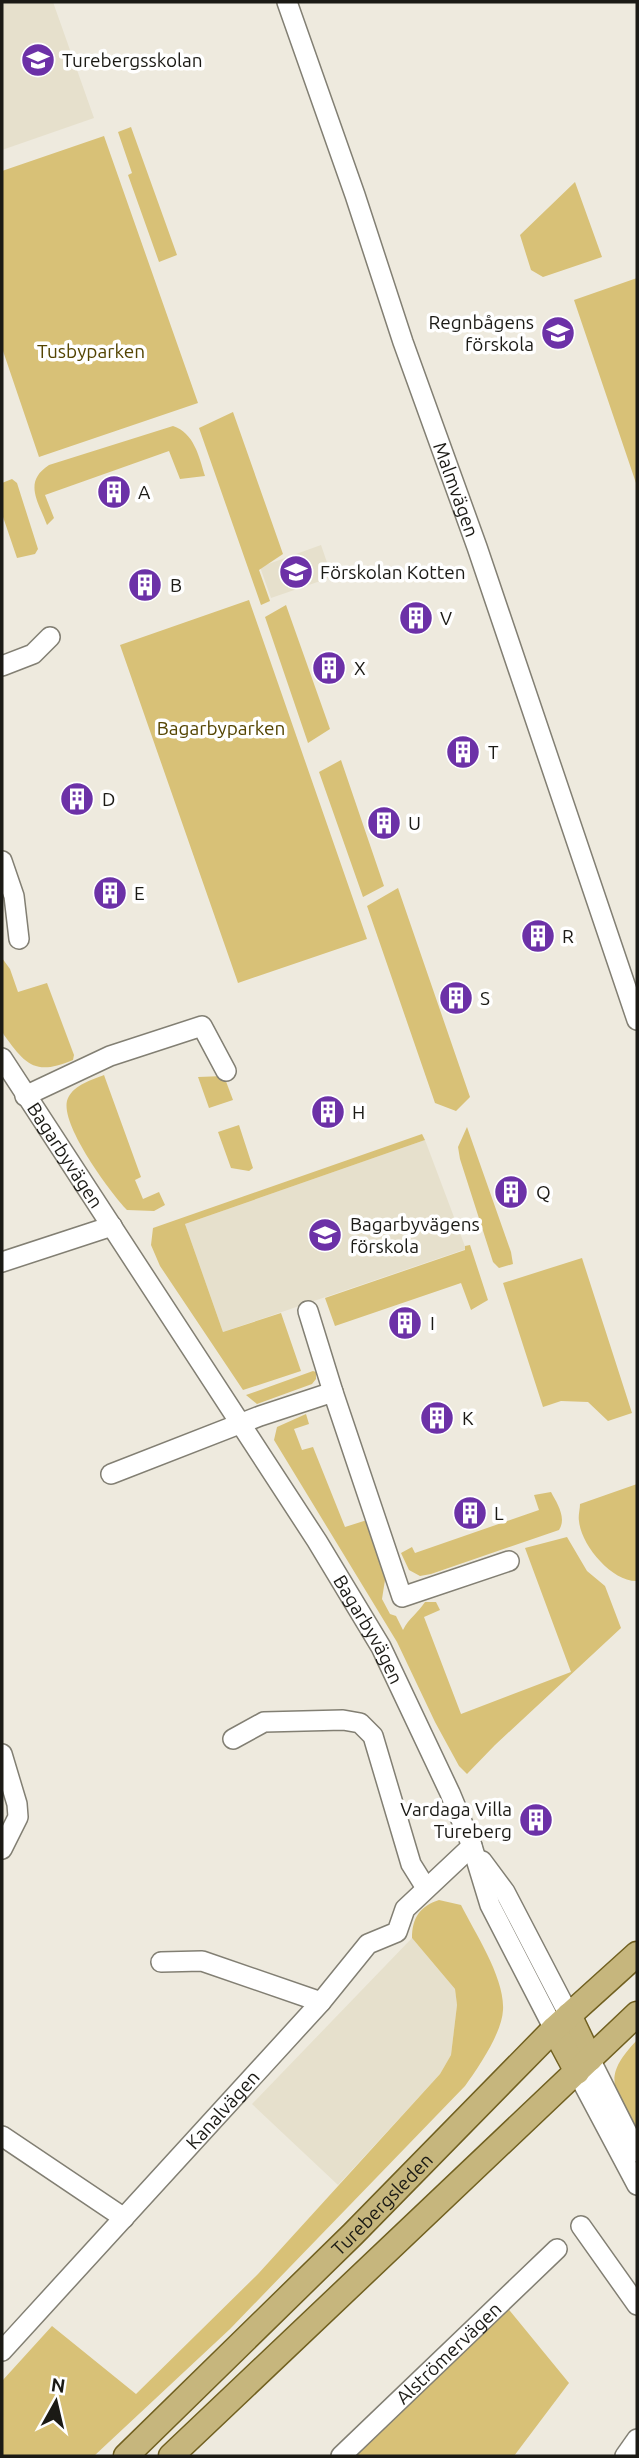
<svg xmlns="http://www.w3.org/2000/svg" width="639" height="2458" viewBox="0 0 639 2458" font-family="Ubuntu,sans-serif">
<style>
.built{fill:#e6e0cc}
.green{fill:#d8c177}
.lines{fill:none;stroke-linecap:round;stroke-linejoin:round}
.minor-casing{stroke:#827f73;stroke-width:22}
.major-casing{stroke:#716020;stroke-width:27}
.minor{stroke:#fff;stroke-width:19}
.major{stroke:#c6b67d;stroke-width:24}
.labels{text-anchor:middle;stroke-width:7;stroke-linejoin:round;paint-order:stroke}
.poi-label{font-size:19px;fill:#1b1a15;stroke:#fff;text-anchor:start}
.park-label{font-size:19px;fill:#544402;stroke:#fff}
.street-label{font-size:19px;fill:#1b1a15;stroke:#fff}
</style>
<rect width="100%" height="100%" fill="#eeeade"/>
<!-- built -->
<path class="built" d="M 2,2 L 53,2 L 94,118 L 2,150 Z
M 321,545 L 332,577 L 271,598 L 260,567 Z
M 425,1140 L 466,1249 L 223,1332 L 185,1224 Z
M 412,1938 L 455,1989 L 457,2005 L 451,2055 L 440,2074 L 338,2185 L 252,2104 Z"/>
<!-- green -->
<path class="green" d="M 131,127 L 177,255 L 159,262 L 128,175 L 132,173 L 118,132 Z
M 104,136 L 198,403 L 39,457 L 2,348 L 2,171 Z
M 575,182 L 602,257 L 543,277 L 531,270 L 520,235 Z
M 637,278 L 637,486 L 574,300 Z
M 233,412 L 283,554 L 259,570 L 270,601 L 261,605 L 199,428 Z
M 173,426 C 194,433 199,456 205,476 L 180,479 L 169,451 L 45,495 L 54,518 L 47,525 C 38,501 23,482 49,465 Z
M 12,479 L 17,483 L 38,549 L 35,554 L 17,558 L 2,514 L 2,483 Z
M 249,600 L 367,939 L 238,983 L 120,645 Z
M 286,605 L 330,729 L 308,743 L 265,617 Z
M 341,760 L 384,886 L 363,897 L 319,772 Z
M 398,888 L 470,1097 L 456,1111 L 435,1103 L 367,906 Z
M 2,958 L 10,969 L 18,992 L 47,983 L 74,1055 L 73,1060 C 35,1076 26,1065 4,1035 L 2,1031 Z
M 104,1075 L 141,1177 L 135,1180 L 143,1199 L 159,1192 L 165,1205 L 154,1211 L 127,1210 C 110,1192 57,1121 68,1098 C 75,1084 92,1080 104,1075 Z
M 224,1076 L 233,1100 L 209,1108 L 198,1077 Z
M 239,1125 L 253,1168 L 249,1171 L 231,1168 L 218,1132 Z
M 467,1127 L 511,1252 L 513,1264 L 499,1268 L 493,1262 L 460,1159 L 458,1147 Z
M 422,1134 L 425,1140 L 185,1224 L 223,1332 L 281,1313 L 301,1371 L 243,1390 L 160,1266 L 151,1245 L 153,1228 Z
M 470,1245 L 488,1300 L 471,1310 L 461,1283 L 335,1326 L 325,1298 L 465,1250 L 465,1246 Z
M 582,1258 L 632,1413 L 608,1421 L 588,1402 L 561,1401 L 543,1407 L 503,1283 Z
M 313,1371 L 316,1372 L 316,1379 L 312,1384 L 257,1404 L 246,1395 Z
M 306,1414 L 309,1424 L 294,1429 L 302,1450 L 313,1447 L 345,1527 L 367,1520 L 385,1580 L 382,1599 L 390,1614 L 396,1616 L 403,1630 C 409,1618 418,1613 425,1602 L 436,1602 L 440,1610 L 424,1617 L 461,1714 L 571,1672 L 525,1548 L 567,1537 L 587,1571 L 605,1586 L 621,1628 L 495,1745 L 467,1774 L 459,1766 L 435,1722 L 397,1642 L 274,1440 L 277,1427 Z
M 637,1484 L 637,1581 C 612,1582 581,1545 579,1521 C 578,1516 580,1509 580,1504 Z
M 551,1492 C 557,1503 567,1518 559,1530 L 431,1574 L 420,1576 L 409,1570 L 401,1553 L 412,1547 L 415,1553 L 539,1510 L 534,1495 Z
M 439,1900 L 461,1905 C 475,1933 505,1978 503,2010 C 502,2033 478,2068 465,2086 L 230,2329 L 94,2456 L 2,2456 L 2,2381 L 52,2326 L 136,2394 L 258,2274 L 440,2074 L 451,2055 L 457,2005 L 455,1989 L 412,1938 C 412,1918 420,1906 439,1900 Z
M 637,2040 L 637,2133 C 616,2089 599,2080 637,2040 Z
M 506,2306 L 569,2383 L 514,2456 L 352,2456 Z"/>
<g class="lines">
<!-- minor casing -->
<g class="minor-casing">
<g id="minor">
<path id="s1" d="M 287,2 L 355,195 L 403,342 L 477,547 L 637,1020"/>
<path d="M 2,666 L 33,654 L 50,637"/>
<path d="M 2,861 L 14,896 L 19,939"/>
<path id="s2" d="M 2,1058 L 317,1541 L 381,1647 L 450,1793 L 472,1846 L 490,1905 L 554,2029"/>
<path d="M 25,1096 L 110,1056 L 202,1026 L 226,1071"/>
<path d="M 2,1262 L 112,1226"/>
<path d="M 308,1311 L 333,1392"/>
<path d="M 111,1474 L 260,1416 L 333,1392 L 402,1597 L 509,1561"/>
<path d="M 233,1739 L 264,1722 L 343,1720 L 360,1723 L 373,1736 L 411,1864 L 426,1888"/>
<path d="M 2,1754 L 17,1804 L 18,1817 L 2,1849"/>
<path d="M 482,1861 L 505,1892 L 569,2015"/>
<path d="M 161,1962 L 202,1961 L 321,2002"/>
<path d="M 590,2059 L 637,2152"/>
<path d="M 577,2072 L 637,2185"/>
<path d="M 2,2136 L 124,2218"/>
<path d="M 581,2226 L 637,2305"/>
<path id="s3" d="M 2,2351 L 321,2002 L 368,1944 L 397,1932 L 405,1909 L 472,1846"/>
<path id="s4" d="M 341,2456 L 557,2249"/>
<path d="M 625,2456 L 637,2439"/>
</g>
</g>
<!-- major casing -->
<g class="major-casing">
<g id="major">
<path d="M 569,2015 L 590,2059"/>
<path d="M 554,2029 L 577,2072"/>
<path id="s5" d="M 126,2456 L 353,2234 L 554,2029 L 637,1954"/>
<path d="M 171,2456 L 637,2014"/>
</g>
</g>
<!-- minor -->
<use href="#minor" class="minor"/>
<!-- major -->
<use href="#major" class="major"/>
</g>
<!-- icons -->
<defs>
<g id="school-disc" transform="scale(1.75)"><circle r="9.5" fill="#6c31a7" stroke="#fff"/><path d="M0-5L7-2L0 1L-7-2ZM-4 1L0 2.5L4 1V4Q0 6-4 4Z" fill="#fff"/></g>
<g id="building-disc" transform="scale(1.75)"><circle r="9.5" fill="#6c31a7" stroke="#fff"/><path d="M-4-6H4V6H1V3H-1V6H-4ZM-2.5-4.3h1.7v1.8h-1.7ZM.8-4.3h1.7v1.8H.8ZM-2.5-1h1.7V.8h-1.7ZM.8-1h1.7V.8H.8Z" fill="#fff"/></g>
</defs>
<g fill-rule="evenodd">
<use href="#school-disc" x="38" y="60"/>
<use href="#school-disc" x="558" y="333"/>
<use href="#building-disc" x="114" y="492"/>
<use href="#school-disc" x="296" y="572"/>
<use href="#building-disc" x="145" y="585"/>
<use href="#building-disc" x="416" y="618"/>
<use href="#building-disc" x="329" y="668"/>
<use href="#building-disc" x="463" y="752"/>
<use href="#building-disc" x="77" y="799"/>
<use href="#building-disc" x="384" y="823"/>
<use href="#building-disc" x="110" y="893"/>
<use href="#building-disc" x="538" y="936"/>
<use href="#building-disc" x="456" y="998"/>
<use href="#building-disc" x="328" y="1112"/>
<use href="#building-disc" x="511" y="1192"/>
<use href="#school-disc" x="325" y="1235"/>
<use href="#building-disc" x="405" y="1323"/>
<use href="#building-disc" x="437" y="1418"/>
<use href="#building-disc" x="470" y="1513"/>
<use href="#building-disc" x="536" y="1820"/>
</g>
<g class="labels">
<!-- poi labels -->
<g class="poi-label">
<text x="62" y="67">Turebergsskolan</text>
<text x="534" y="329" text-anchor="end">Regnbågens<tspan x="534" dy="22">förskola</tspan></text>
<text x="138" y="499">A</text>
<text x="320" y="579">Förskolan Kotten</text>
<text x="170" y="592">B</text>
<text x="440" y="625">V</text>
<text x="354" y="675">X</text>
<text x="488" y="759">T</text>
<text x="102" y="806">D</text>
<text x="408" y="830">U</text>
<text x="134" y="900">E</text>
<text x="562" y="943">R</text>
<text x="480" y="1005">S</text>
<text x="352" y="1119">H</text>
<text x="536" y="1199">Q</text>
<text x="350" y="1231">Bagarbyvägens<tspan x="350" dy="22">förskola</tspan></text>
<text x="430" y="1330">I</text>
<text x="462" y="1425">K</text>
<text x="494" y="1520">L</text>
<text x="512" y="1816" text-anchor="end">Vardaga Villa<tspan x="512" dy="22">Tureberg</tspan></text>
</g>
<!-- park labels -->
<g class="park-label">
<text x="91" y="358">Tusbyparken</text>
<text x="221" y="735">Bagarbyparken</text>
</g>
<!-- street labels -->
<g class="street-label">
<text dy="7" stroke="none"><textPath href="#s1" startOffset="516">Malmvägen</textPath></text>
<text dy="7" stroke="none"><textPath href="#s2" startOffset="116">Bagarbyvägen</textPath></text>
<text dy="7" stroke="none"><textPath href="#s2" startOffset="679">Bagarbyvägen</textPath></text>
<text dy="7" stroke="none"><textPath href="#s3" startOffset="327">Kanalvägen</textPath></text>
<text dy="7" stroke="none"><textPath href="#s5" startOffset="359">Turebergsleden</textPath></text>
<text dy="7" stroke="none"><textPath href="#s4" startOffset="149">Alströmervägen</textPath></text>
</g>
</g>
<!-- border -->
<rect width="639" height="2458" fill="none" stroke="#1b1a15" stroke-width="7"/>
<!-- north arrow -->
<g transform="translate(56 2402) rotate(8)" stroke="#ffffff" stroke-width="5" paint-order="stroke">
<path d="M0-5L12 26L0 18L-12 26Z" fill="#1b1a15"/>
<text y="-10" font-size="19" font-weight="bold" text-anchor="middle" fill="#1b1a15">N</text>
</g>
</svg>
